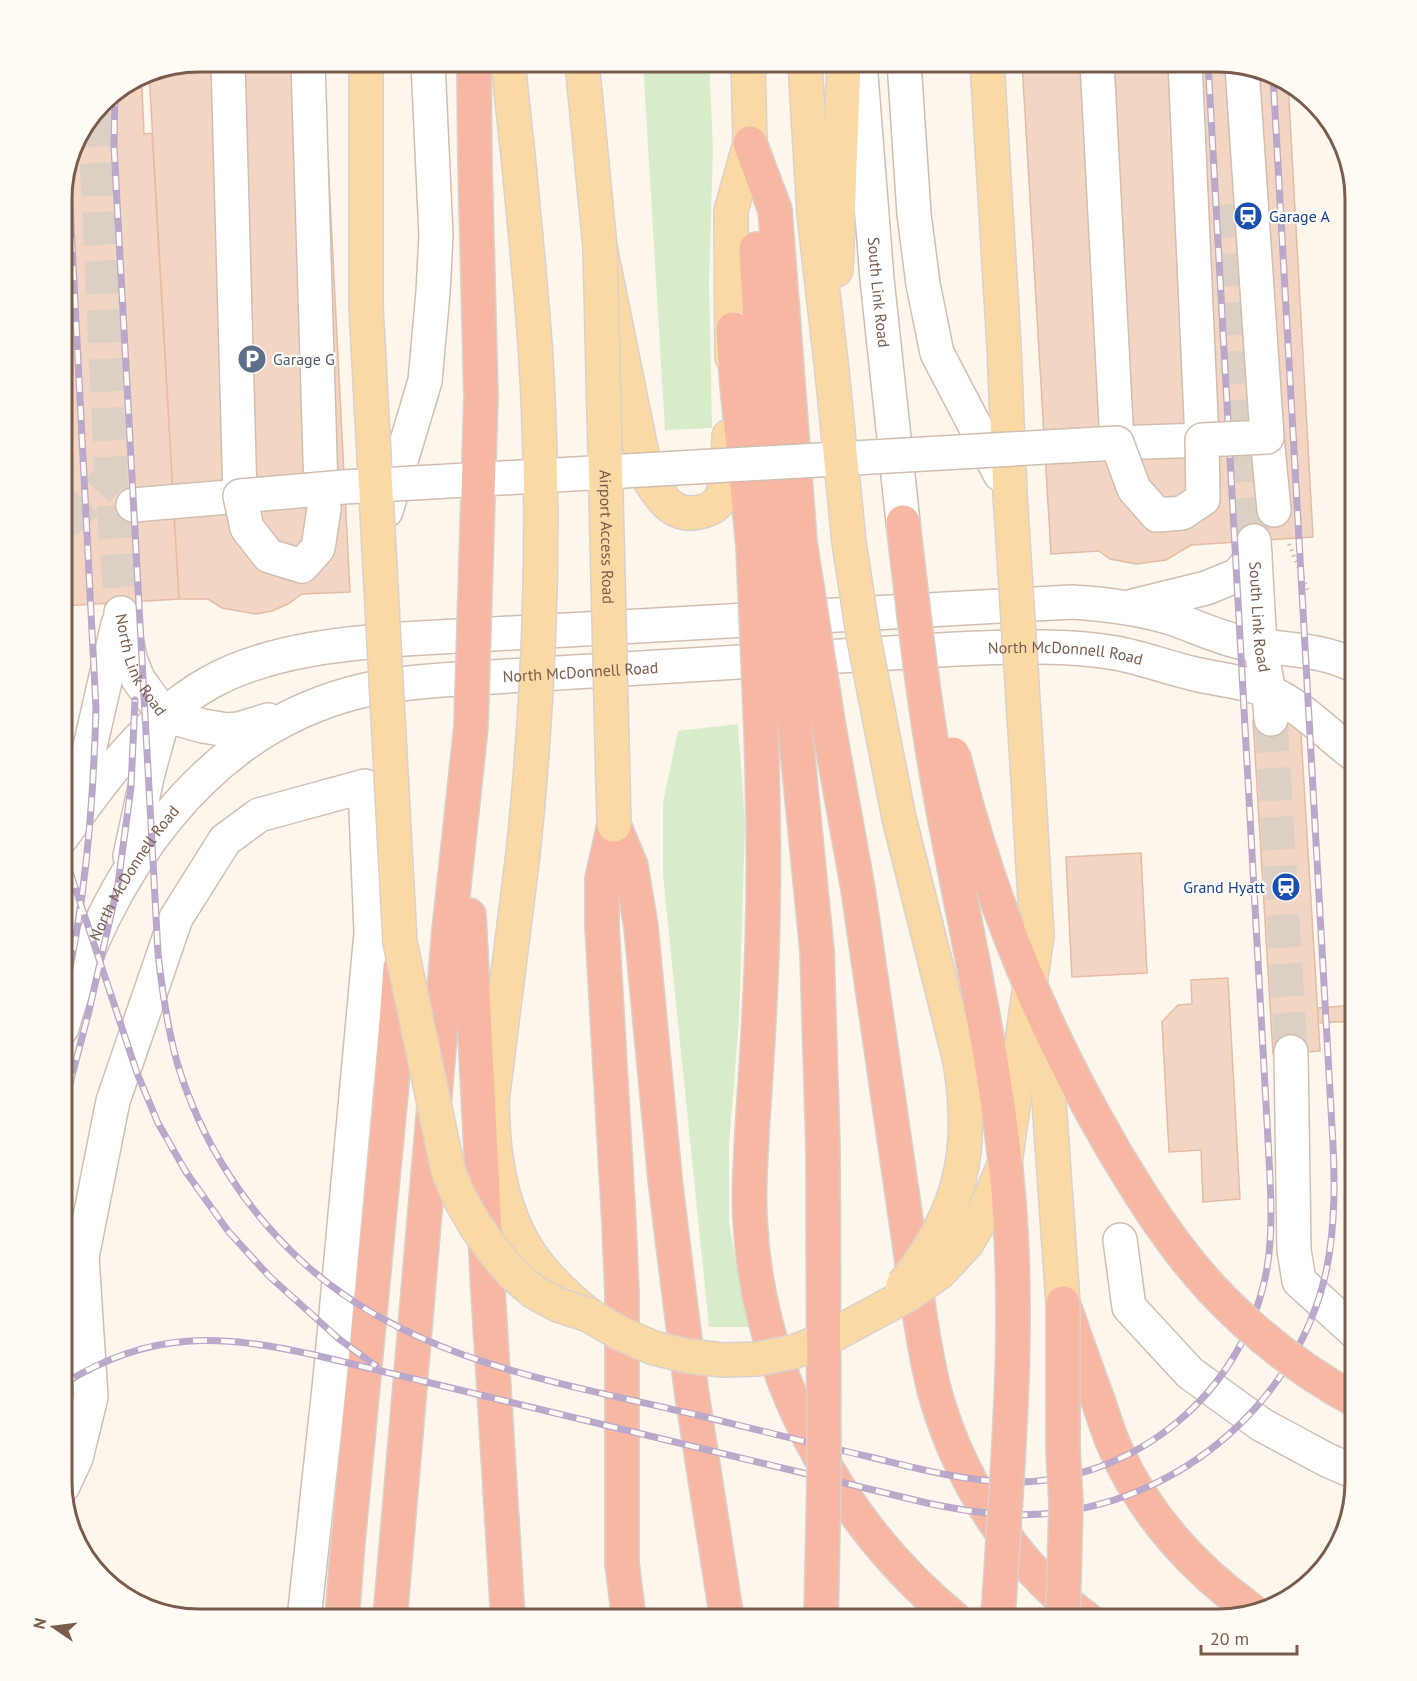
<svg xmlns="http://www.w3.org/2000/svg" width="1417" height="1681" viewBox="0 0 1417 1681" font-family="'PT Sans',sans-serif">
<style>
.green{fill:#d8ecc9}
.building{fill:#f3d5c3;stroke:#e6bba3;stroke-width:1.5}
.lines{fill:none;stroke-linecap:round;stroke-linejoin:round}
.minor-tunnel{stroke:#dcd0c4;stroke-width:33;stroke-dasharray:33 16;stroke-linecap:butt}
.minor-casing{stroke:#d1beb0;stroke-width:36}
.major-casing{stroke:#dad1cd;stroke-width:36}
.highway-casing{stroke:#dad1cd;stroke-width:36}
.path{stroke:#d9b8a5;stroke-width:4;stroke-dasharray:1.5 4.5;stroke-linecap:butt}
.minor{stroke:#fff;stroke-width:33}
.major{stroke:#fbd9a5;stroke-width:33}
.highway{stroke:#f7b7a3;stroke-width:33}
.rail-casing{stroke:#b9a8c9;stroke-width:7}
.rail{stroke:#fffaf3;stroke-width:4.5;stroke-dasharray:14;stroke-linecap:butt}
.minor-bridge-casing{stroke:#d1beb0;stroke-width:36;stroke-linecap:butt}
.major-bridge-casing{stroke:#dad1cd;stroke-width:36;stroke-linecap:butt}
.highway-bridge-casing{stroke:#dad1cd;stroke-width:36;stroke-linecap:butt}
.minor-bridge{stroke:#fff;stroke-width:33}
.major-bridge{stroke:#fbd9a5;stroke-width:33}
.highway-bridge{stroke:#f7b7a3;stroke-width:33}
.labels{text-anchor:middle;stroke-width:4.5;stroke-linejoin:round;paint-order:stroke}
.transit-label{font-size:16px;fill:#164399;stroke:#fffaf3;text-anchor:start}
.street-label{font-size:16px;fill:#7a5c4d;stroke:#fffaf3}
.service-label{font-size:16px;fill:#4e5e75;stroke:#fffaf3;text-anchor:start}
.rim{fill:none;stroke:#7a5c4d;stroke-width:3}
</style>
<rect width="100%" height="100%" fill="#fdf6ec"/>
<!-- green -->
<path class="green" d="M 643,62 L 709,62 L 713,149 L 709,281 L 712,428 L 665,430 Z
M 738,724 L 745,824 L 739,1020 L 729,1146 L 729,1223 L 742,1297 L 752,1327 L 709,1327 L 663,875 L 663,803 L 678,731 Z"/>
<!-- building -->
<path class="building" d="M 199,62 L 323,62 L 350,592 L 302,594 L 288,604 L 272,611 L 256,614 L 222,608 L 208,599 L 179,599 L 149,71 Z
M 1022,62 L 1226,62 L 1288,82 L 1313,537 L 1191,545 L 1166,560 L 1136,564 L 1110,559 L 1099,551 L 1051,554 Z
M 129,83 L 129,89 L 142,88 L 144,134 L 152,133 L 179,599 L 62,606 L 62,190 L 76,139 L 108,96 Z
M 1300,717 L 1320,1051 L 1273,1054 L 1253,720 Z
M 1141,853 L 1147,973 L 1072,977 L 1066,857 Z
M 1228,978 L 1240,1199 L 1203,1202 L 1201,1150 L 1169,1152 L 1162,1022 L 1178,1005 L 1192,1004 L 1191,980 Z
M 1355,1005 L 1355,1021 L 1318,1023 L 1318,1008 Z"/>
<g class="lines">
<!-- minor-tunnel -->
<path class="minor-tunnel" d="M 94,114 L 111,476 L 121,613
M 1235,204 L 1254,541
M 62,524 L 74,516 L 111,476
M 1271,719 L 1291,1052"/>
<!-- minor casing -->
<g class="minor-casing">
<g id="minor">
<path d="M 308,62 L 321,489 L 324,509"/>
<path id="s1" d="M 860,62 L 877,279 L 903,522"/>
<path d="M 904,62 L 914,214 L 923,284 L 937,353 L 1000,474"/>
<path d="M 1097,62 L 1117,443 L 1202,440 L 1185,62"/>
<path d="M 1267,437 L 1274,510"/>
<path d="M 133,505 L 240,496 L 228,62"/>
<path d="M 386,511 L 425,381 L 433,292 L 436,236 L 428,62"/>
<path id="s2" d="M 1254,541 L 1260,645 L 1269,692 L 1271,719"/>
<path d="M 1133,606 L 1206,588 L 1238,575 L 1255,554"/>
<path id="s3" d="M 121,613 L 130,658 L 138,679 L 164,715 L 203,726 L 227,730 L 239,729 L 268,720"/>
<path d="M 69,811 L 89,751 L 118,624"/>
<path d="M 62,837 C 102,780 147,718 209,683 C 269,649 353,642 421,638 L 1072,602 C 1106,604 1138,608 1171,618 C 1195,626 1219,638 1244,643 C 1281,650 1321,648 1355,666"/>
<path d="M 130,856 L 148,773 L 163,719"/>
<path id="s4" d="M 62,1028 C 103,878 202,729 361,691 C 387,685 415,682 442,680 L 956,649 C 1009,647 1065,644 1116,653 C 1142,658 1166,667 1191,673 C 1217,680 1247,681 1271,693 C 1304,708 1327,734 1355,755"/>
<path d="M 1291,1052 L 1294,1250 L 1299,1281 L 1355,1332"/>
<path d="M 1120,1240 L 1129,1307 L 1190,1373 L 1262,1425 L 1327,1460 L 1355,1472"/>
<path d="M 63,1486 L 76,1458 L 91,1397 L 82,1257 L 113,1101 L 176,918 L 225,840 L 259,815 L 365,786 L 371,933 L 330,1379 L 304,1619"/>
</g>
</g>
<!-- major casing -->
<g class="major-casing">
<path id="major" d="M 508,62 L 519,165
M 582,62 L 600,247 L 646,474 C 657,493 672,519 699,512 C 706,511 715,507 719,501 C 731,483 728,456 729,436
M 805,62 L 814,214 L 832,371
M 987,62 L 1004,346 L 1010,493
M 836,270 L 844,62
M 732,357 L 731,211 L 750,143 L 748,62
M 1028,779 L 1037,935
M 523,854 L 492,1101 C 493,1160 502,1223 542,1270 C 556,1287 572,1301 589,1315"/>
</g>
<!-- highway casing -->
<g class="highway-casing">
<path id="highway" d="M 474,62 L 475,165
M 750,143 L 775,210 L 800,542
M 756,249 L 766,427 L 776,544
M 733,329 L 737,386 L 753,546
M 795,728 L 817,951
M 829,728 L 858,889 L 920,1317 C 925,1346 929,1375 938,1403 C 963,1486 1017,1568 1087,1619
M 761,730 C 764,820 765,909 760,998 C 758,1043 755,1087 752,1132 C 751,1160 748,1189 750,1218 C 757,1372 837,1522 955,1619
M 614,825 L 631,866 L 641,927 L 665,1179 L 678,1285 L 692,1395 L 727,1619
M 614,825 L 602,879 L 602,926 L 619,1223 L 622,1294 L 622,1563 L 629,1619
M 469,915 L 488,1291 L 508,1619
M 1065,1308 C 1076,1340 1087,1371 1099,1403 C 1104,1418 1109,1435 1116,1450 C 1145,1514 1193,1568 1250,1609
M 342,1619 L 348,1542 L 392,1083 L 400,967
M 390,1619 L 449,931 L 471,727"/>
</g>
<!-- path -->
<path class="path" d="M 1289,544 L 1309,593"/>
<!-- minor -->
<use href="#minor" class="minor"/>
<!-- major -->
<use href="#major" class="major"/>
<!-- highway -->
<use href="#highway" class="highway"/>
<!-- rail casing -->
<g class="rail-casing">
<path id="rail" d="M 115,92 L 114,147 L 158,953 C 162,990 167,1026 177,1062 C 200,1140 246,1212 307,1266 C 417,1363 563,1383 701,1416 C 758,1430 814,1444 870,1457 C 916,1468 963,1481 1010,1482 C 1135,1484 1246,1391 1267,1268 C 1273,1232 1271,1195 1269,1158 L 1208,62
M 62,848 L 137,1073 L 158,1123 L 186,1172 L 228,1231 L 269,1276 L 339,1339 L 376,1366
M 62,1005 C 85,908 93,809 96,709 L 68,166
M 62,1114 L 89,1011 L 118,884 L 131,787 L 135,700
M 62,1385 C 150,1329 221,1334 319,1356 L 927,1503 C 969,1512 1011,1518 1054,1513 C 1184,1498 1297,1401 1326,1272 C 1336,1224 1335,1175 1332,1127 L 1273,76"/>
</g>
<!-- rail -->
<use href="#rail" class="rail"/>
<!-- minor-bridge casing -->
<g class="minor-bridge-casing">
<path id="minor-bridge" d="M 324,509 L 318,548 L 302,566 L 269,556 L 247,528 L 240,496 L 344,487 L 1117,443 L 1134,489 L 1157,515 L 1182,513 L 1203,499 L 1202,440 L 1267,437 L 1242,67"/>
</g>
<!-- major-bridge casing -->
<g class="major-bridge-casing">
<g id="major-bridge">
<path d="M 366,62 L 366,306 L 400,942 L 448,1170 L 459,1197 L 475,1225 L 492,1249 L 513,1274 L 534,1292 L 558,1305 L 589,1315 L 621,1334 L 654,1348 L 687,1356 L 723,1360 L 757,1359 L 793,1352 L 824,1340 L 909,1294 L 940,1272 L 967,1243 L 981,1219 L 1005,1163 L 1037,935"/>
<path d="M 519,165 C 525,230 532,294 536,360 C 546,525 540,690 523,854"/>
<path id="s5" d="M 600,247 L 614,825"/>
<path d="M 832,371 L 849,542 L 863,634 L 899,818 L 960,1061 C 975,1152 961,1213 903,1285"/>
<path d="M 1010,493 L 1028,779"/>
<path d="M 1043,1014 L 1063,1303"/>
</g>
</g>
<!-- highway-bridge casing -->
<g class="highway-bridge-casing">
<path id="highway-bridge" d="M 903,522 C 913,607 922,691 937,776 C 960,907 992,1037 1006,1170 C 1022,1319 1007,1470 998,1619
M 800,542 L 829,728
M 776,544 L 795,728
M 753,546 L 761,730
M 471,727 L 481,396 L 475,165
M 953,754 C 987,892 1041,1026 1113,1149 C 1142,1198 1173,1247 1212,1289 C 1254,1334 1302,1371 1355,1400
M 817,951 L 823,1148 L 824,1480 L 821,1619
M 1063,1619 L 1066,1502 L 1063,1450 L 1063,1303"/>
</g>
<!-- minor-bridge -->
<use href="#minor-bridge" class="minor-bridge"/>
<!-- major-bridge -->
<use href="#major-bridge" class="major-bridge"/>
<!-- highway-bridge -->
<use href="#highway-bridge" class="highway-bridge"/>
</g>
<!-- icons -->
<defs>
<g id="station-disc" transform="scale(1.5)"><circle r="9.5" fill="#1a4fb4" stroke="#fffaf3"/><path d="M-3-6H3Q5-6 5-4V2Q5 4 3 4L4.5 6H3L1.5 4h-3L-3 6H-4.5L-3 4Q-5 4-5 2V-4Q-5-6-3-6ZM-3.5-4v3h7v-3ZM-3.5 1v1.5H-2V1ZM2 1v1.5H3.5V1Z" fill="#fff"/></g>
<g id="parking-disc" transform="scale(1.5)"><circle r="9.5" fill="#5c6f8a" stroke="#fffaf3"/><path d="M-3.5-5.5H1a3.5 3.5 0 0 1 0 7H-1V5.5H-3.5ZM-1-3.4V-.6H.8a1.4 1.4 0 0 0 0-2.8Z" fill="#fff"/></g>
</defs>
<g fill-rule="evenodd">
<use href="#station-disc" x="1248" y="216"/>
<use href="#parking-disc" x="252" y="359"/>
<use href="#station-disc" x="1286" y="887"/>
</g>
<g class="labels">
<!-- transit labels -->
<g class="transit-label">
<text x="1269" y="222">Garage A</text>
<text x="1265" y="893" text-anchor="end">Grand Hyatt</text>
</g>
<!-- street labels -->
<g class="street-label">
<text dy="6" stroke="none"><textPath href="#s1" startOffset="231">South Link Road</textPath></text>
<text dy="6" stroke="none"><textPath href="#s5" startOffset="290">Airport Access Road</textPath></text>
<text dy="6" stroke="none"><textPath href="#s2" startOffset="76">South Link Road</textPath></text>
<text dy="6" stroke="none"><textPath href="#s4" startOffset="1179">North McDonnell Road</textPath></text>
<text dy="6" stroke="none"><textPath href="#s3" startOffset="56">North Link Road</textPath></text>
<text dy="6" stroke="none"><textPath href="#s4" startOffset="693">North McDonnell Road</textPath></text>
<text dy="6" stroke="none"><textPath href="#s4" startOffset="172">North McDonnell Road</textPath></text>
</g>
<!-- service labels -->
<g class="service-label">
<text x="273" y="365">Garage G</text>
</g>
</g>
<!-- crop -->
<path d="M0 0H1417V1681H0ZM199 72H1218A127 127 0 0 1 1345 199V1482A127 127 0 0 1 1218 1609H199A127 127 0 0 1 72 1482V199A127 127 0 0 1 199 72Z" fill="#fffaf3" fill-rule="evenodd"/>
<path class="rim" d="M199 72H1218A127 127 0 0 1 1345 199V1482A127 127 0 0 1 1218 1609H199A127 127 0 0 1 72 1482V199A127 127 0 0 1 199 72Z"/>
<!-- north arrow -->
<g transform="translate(54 1627) rotate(284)" stroke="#fffaf3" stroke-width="4.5" paint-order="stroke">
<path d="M0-4.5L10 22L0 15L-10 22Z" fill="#7a5c4d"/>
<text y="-9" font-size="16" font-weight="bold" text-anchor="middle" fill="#7a5c4d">N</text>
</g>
<!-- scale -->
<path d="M1201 1645v9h96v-9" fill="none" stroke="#7a5c4d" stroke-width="3"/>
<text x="1210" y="1645" font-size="18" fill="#7a5c4d" stroke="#fffaf3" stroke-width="4.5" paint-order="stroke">20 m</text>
</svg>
